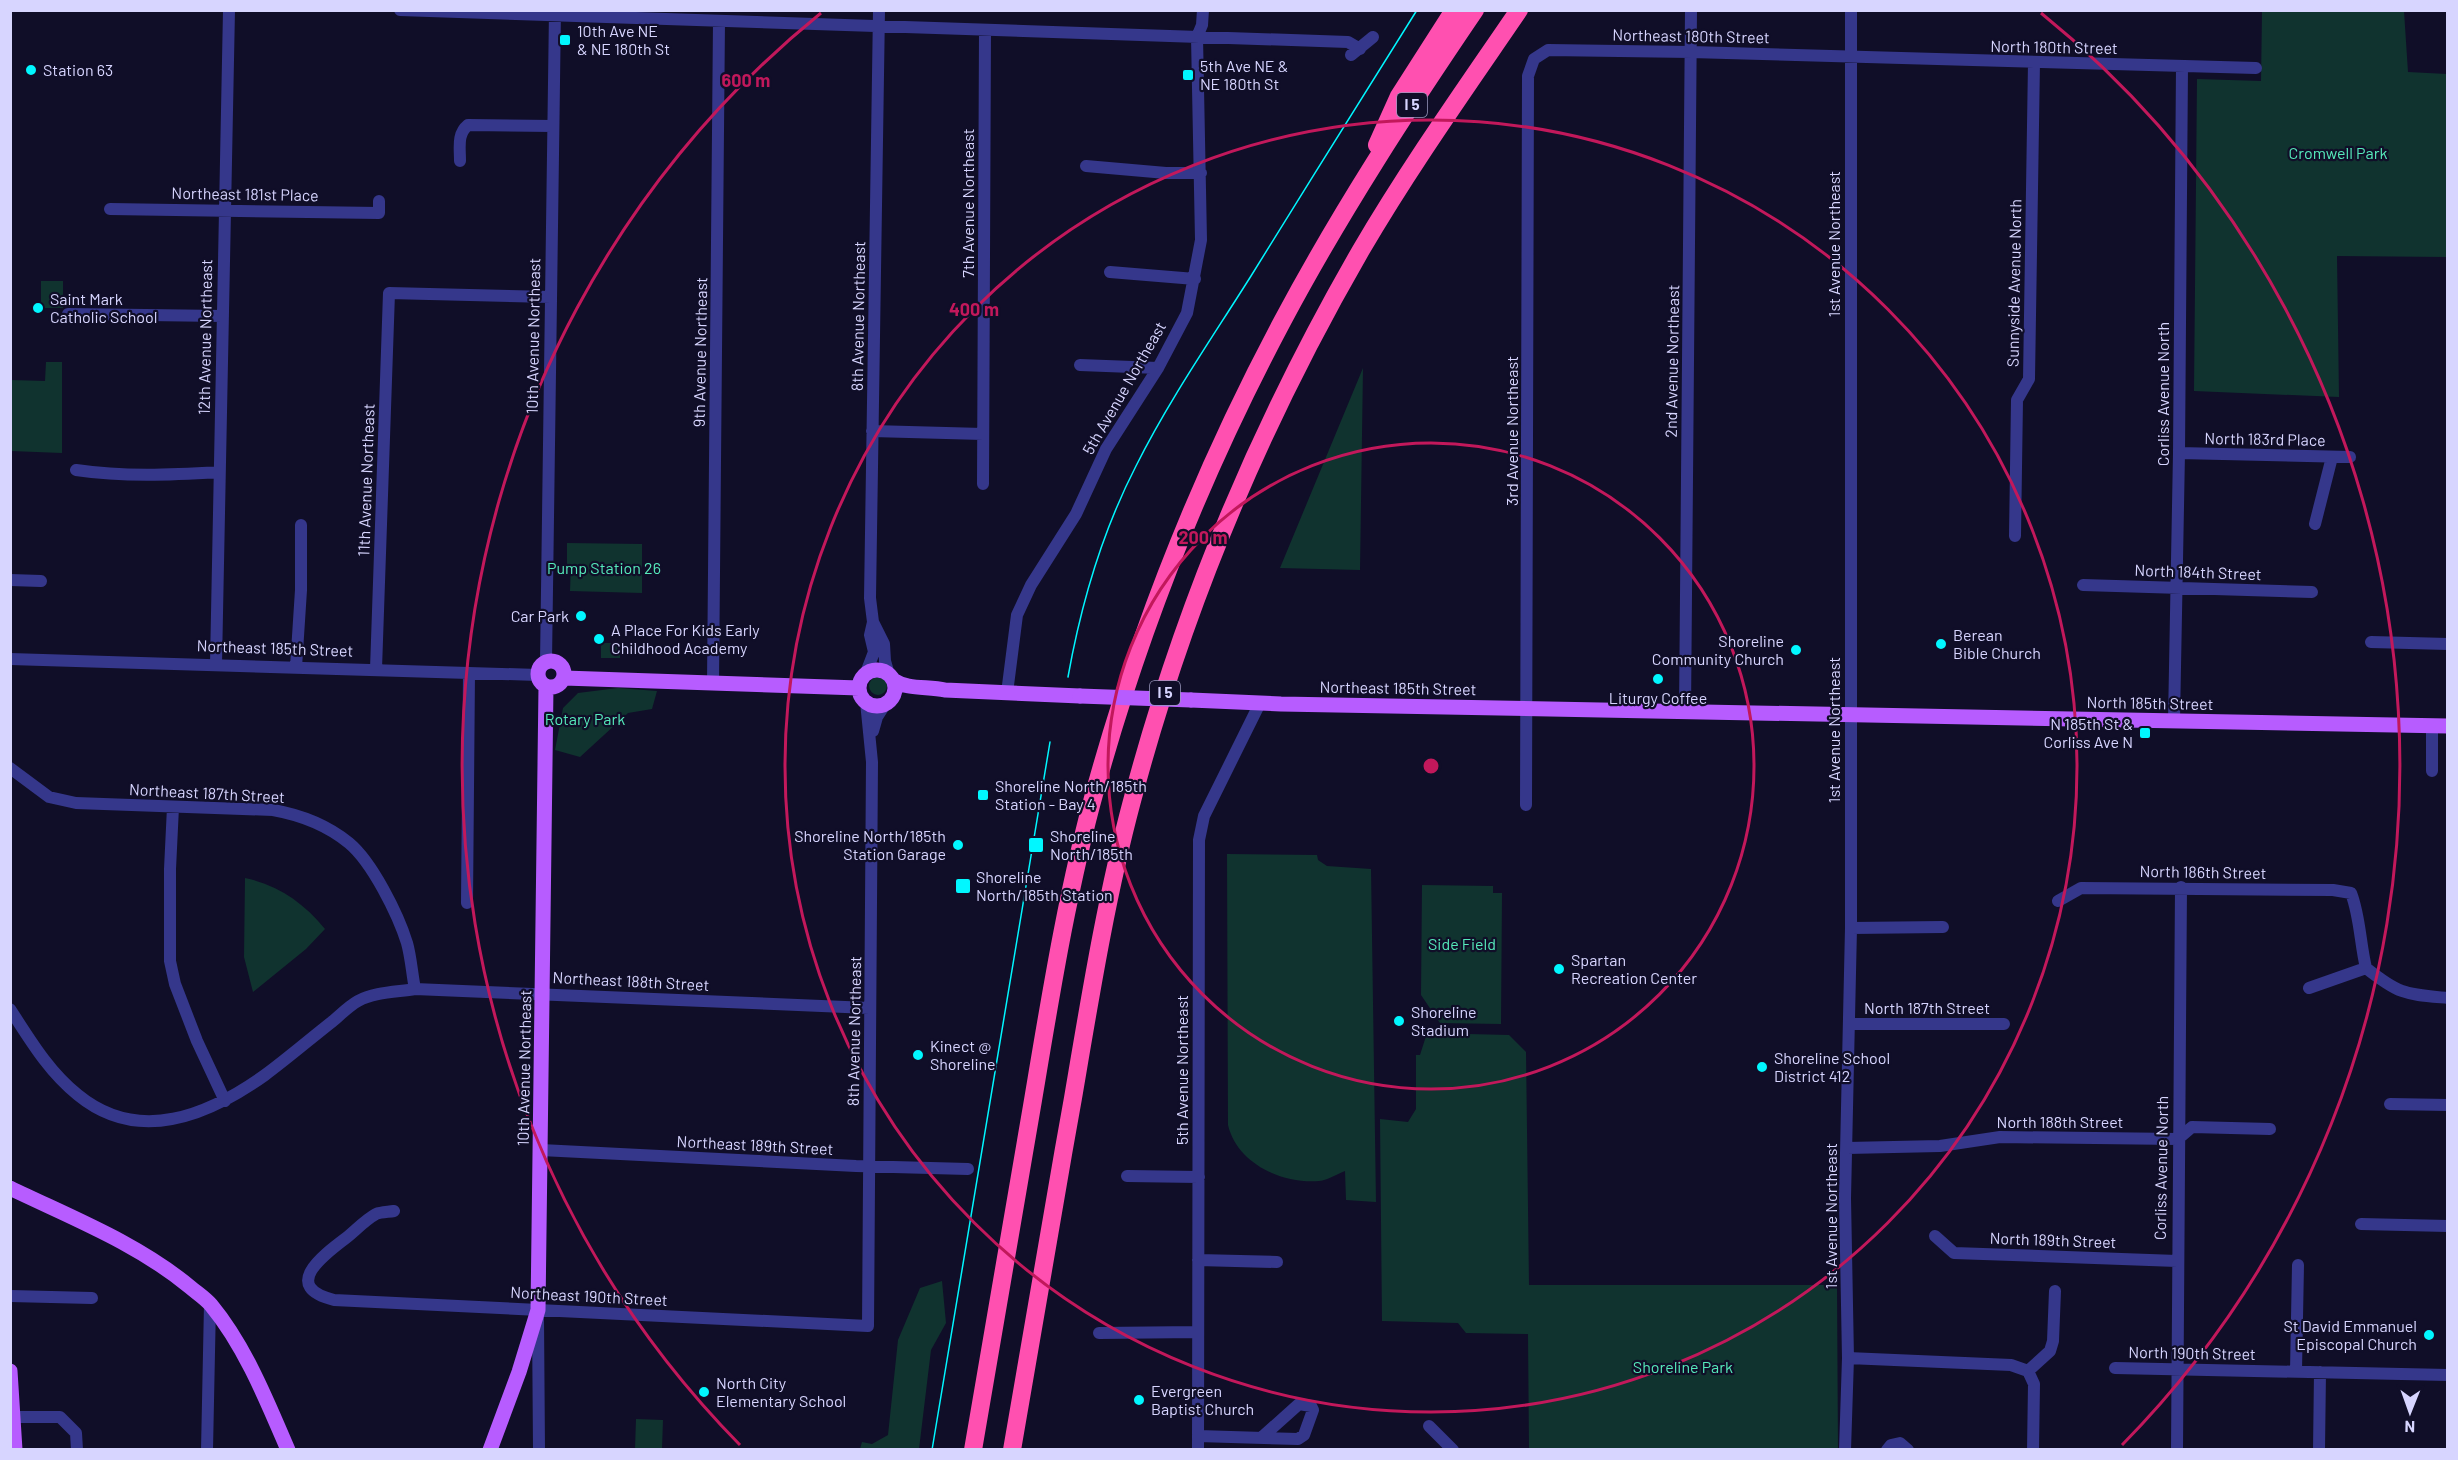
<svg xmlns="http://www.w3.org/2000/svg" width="2458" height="1460" viewBox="0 0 2458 1460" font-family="Barlow,sans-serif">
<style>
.green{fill:#10332f}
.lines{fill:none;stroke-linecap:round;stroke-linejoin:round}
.minor{stroke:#35378b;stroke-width:12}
.major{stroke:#b75cff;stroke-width:15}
.highway{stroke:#ff50b0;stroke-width:18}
.tram{stroke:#01f7ff;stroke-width:1.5}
.major-bridge{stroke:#b75cff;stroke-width:15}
.ring{fill:none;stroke:#c2185b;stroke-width:3}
.poi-dot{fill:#01f7ff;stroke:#100e28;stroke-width:2}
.labels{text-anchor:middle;stroke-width:4.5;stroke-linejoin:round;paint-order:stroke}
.shield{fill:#100e28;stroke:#9b99be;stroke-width:1.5}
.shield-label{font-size:15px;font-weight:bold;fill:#d7d5ff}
.poi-label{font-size:16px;fill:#d7d5ff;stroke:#100e28;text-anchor:start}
.street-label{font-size:16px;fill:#d7d5ff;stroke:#100e28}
.park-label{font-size:16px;fill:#56eabb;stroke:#100e28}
.centre{fill:#c2185b;stroke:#100e28;stroke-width:3}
.ring-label{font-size:18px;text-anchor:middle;font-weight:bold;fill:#c2185b;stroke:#100e28;stroke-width:4.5;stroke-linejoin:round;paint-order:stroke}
</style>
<rect width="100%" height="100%" fill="#100e28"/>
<!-- green -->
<path class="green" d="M 2262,11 L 2404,11 L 2408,72 L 2447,74 L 2447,257 L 2337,256 L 2339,397 L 2194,391 L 2197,79 L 2261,81 Z
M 41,281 L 63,281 L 63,308 L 41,308 Z
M 46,362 L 62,362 L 62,453 L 11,451 L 11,380 L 45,381 Z
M 1363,368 L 1360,570 L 1280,568 Z
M 567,543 L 642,544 L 642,593 L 570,591 L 571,564 L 567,564 Z
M 601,643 L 620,643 L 620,658 L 601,658 Z
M869 686a9 9 0 1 1 18 0a9 9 0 1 1-18 0Z
M 618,688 L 657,691 L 652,709 L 628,713 L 580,757 L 555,750 L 563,708 L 578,693 Z
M 1227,854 L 1317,855 L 1318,860 L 1327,866 L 1371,869 L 1376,1202 L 1346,1200 L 1345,1171 C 1337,1174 1328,1180 1319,1181 C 1281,1184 1237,1163 1228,1125 Z
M 245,878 C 278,885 304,903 325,929 L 306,949 L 253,992 L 244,957 Z
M 1422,885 L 1493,886 L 1493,893 L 1502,893 L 1501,1024 L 1440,1023 L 1421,995 Z
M 1427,1033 L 1509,1035 L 1526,1052 L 1529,1285 L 1837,1285 L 1838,1449 L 1529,1449 L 1528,1334 L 1466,1333 L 1458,1323 L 1382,1321 L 1380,1119 L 1408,1122 L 1416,1109 L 1416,1055 L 1420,1055 Z
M 942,1281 L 946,1323 L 931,1350 L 919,1449 L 860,1449 L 862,1442 L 872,1444 L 888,1435 L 898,1340 L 920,1288 Z
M 636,1419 L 663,1420 L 662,1449 L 635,1449 Z"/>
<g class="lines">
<!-- minor -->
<path class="minor" d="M 400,10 L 1348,42 L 1360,49
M 1351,55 L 1373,37
M 460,161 C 460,147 457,134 468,125 L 553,126
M 1086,166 L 1166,173 L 1201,173
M 110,209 L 379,213 L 379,201
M 1110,272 L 1195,279
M 68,314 L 223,316
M 1080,365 L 1158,368
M 872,431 L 983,434
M 2179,453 L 2350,457
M 76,470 C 123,477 171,475 218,472
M 983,484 L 985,30
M 2315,524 L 2332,457
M 2015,536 L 2017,400 L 2029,379 L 2034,62
M 10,580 L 41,581
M 2083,585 L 2312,592
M 873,622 L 884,644 L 885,661 L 889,675
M 2371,642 L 2448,644
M 10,659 L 538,675
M 546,662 L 555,10
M 216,664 L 229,10
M 296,667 L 301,590 L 301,525
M 376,669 L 389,293 L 551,297
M 866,673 L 874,652 L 870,635 L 873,622 L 870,598 L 879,10
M 713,683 L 719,21
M 1007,693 L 1017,615 L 1031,585 L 1076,514 L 1106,449 L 1158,368 L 1187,313 L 1201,240 L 1197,37 L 1202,25 L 1203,10
M 1685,712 L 1691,10
M 2174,721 L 2179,453 L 2182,66
M 2432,726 L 2432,771
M 873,731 L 877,717 L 886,703
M 10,768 L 49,797 L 76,803 L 273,810 C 301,815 327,825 349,843 C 372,862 398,914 407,943 C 411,957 412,974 415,989
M 1526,805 L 1528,76 L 1534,59 L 1548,50 L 1691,52 L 2256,68
M 173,807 L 170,869 L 170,961 L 175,984 L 197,1041 L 225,1101
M 2058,901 L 2081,888 L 2333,890 L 2351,893 C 2360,916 2360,943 2366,968
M 467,903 L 469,673
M 1851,928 L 1943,927
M 2366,968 C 2400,995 2405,994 2448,998
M 2309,988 L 2366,968
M 10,1009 C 30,1040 49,1072 78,1095 C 139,1145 209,1115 265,1075 C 288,1058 310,1039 333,1021 C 340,1015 349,1006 358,1001 C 374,992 397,992 415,989 L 869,1008
M 1849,1024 L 2004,1024
M 2390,1104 L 2448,1105
M 1847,1148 L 1940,1146 L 2000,1137 L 2178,1139 L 2192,1127 L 2270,1129
M 541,1150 L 856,1166 L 968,1169
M 1127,1176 L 1199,1177
M 394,1211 C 389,1212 381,1212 376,1214 C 365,1220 355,1231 346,1238 C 322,1256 281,1287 334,1300 L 868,1326 L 872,762 L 866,702
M 2361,1224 L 2448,1226
M 1935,1236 L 1954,1253 L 2177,1261
M 1198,1260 L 1277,1262
M 10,1296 L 92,1298
M 538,1318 L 539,1450
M 1099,1333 L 1198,1332
M 1848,1358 L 2011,1365 L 2028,1371 L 2050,1351 L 2053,1341 L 2055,1291
M 2115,1368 L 2448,1375
M 2028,1371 L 2034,1384 L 2033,1450
M 2296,1371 L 2298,1265
M 14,1417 L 60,1417 L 76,1433 L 77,1450
M 1429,1426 L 1453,1450
M 1198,1436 L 1298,1439 L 1304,1435 L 1313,1410 L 1311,1406 L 1299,1404 L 1261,1438
M 207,1450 L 210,1304
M 1198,1450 L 1199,840 L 1204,816 L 1260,703
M 1845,1450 L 1848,1358 L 1845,1198 L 1851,928 L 1851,10
M 1887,1450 L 1891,1445 L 1900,1443 L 1908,1450
M 2177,1450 L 2181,887
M 2319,1450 L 2320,1372"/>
<!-- major -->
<path class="major" d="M538 674a13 13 0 1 1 26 0a13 13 0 1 1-26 0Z
M859 688a18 18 0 1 1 36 0a18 18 0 1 1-36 0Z
M 564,678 L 859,688
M 893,680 C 908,690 928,686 945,690 L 1080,696
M 1191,700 L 1281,704 L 2448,726
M 10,1188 C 72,1218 137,1243 190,1287 C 197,1293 205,1298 211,1305 C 245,1346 267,1401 288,1450
M 10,1371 L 15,1450
M 490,1450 L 519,1372 L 538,1310 L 546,686"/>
<!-- highway -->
<path class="highway" d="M 1377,145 L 1399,96 L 1454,10
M 973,1450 C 993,1335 1012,1220 1032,1106 C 1050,999 1067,891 1096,787 C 1141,625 1204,468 1283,320 C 1340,213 1407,110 1475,10
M 1012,1450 C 1032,1332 1052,1215 1073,1098 C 1090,998 1106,898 1132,801 C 1183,608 1261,423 1361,250 C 1409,168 1465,89 1519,10"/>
<!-- tram -->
<path class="tram" d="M 1068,677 C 1081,604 1102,532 1136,466 C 1169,400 1212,338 1251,276 C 1306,187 1361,99 1417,10
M 932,1450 L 1050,742"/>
<!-- major-bridge -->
<path class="major-bridge" d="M 1080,696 L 1191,700"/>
</g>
<!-- distance rings -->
<g class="ring">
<circle cx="1431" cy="766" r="323"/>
<circle cx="1431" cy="766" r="646"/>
<path d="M740 1445A969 969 0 0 1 821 13M2041 13A969 969 0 0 1 2122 1445"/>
</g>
<!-- markers -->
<g class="poi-dot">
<rect x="559" y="34" width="12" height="12" rx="3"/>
<circle cx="31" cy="70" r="6"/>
<rect x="1182" y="69" width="12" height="12" rx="3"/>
<circle cx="38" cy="308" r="6"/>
<circle cx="581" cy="616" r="6"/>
<circle cx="599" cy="639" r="6"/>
<circle cx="1941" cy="644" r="6"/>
<circle cx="1796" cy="650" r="6"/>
<circle cx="1658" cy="679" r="6"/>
<rect x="2139" y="727" width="12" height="12" rx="3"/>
<rect x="977" y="789" width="12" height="12" rx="3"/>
<circle cx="958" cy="845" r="6"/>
<rect x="1028" y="837" width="16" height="16" rx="3"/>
<rect x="955" y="878" width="16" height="16" rx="3"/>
<circle cx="1559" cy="969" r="6"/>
<circle cx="1399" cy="1021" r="6"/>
<circle cx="918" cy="1055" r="6"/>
<circle cx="1762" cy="1067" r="6"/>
<circle cx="2429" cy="1335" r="6"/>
<circle cx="704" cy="1392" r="6"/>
<circle cx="1139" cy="1400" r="6"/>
</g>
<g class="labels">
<!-- shield labels -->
<g class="shield">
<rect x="1397" y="93" width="30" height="24" rx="4.5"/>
<rect x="1150" y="681" width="30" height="24" rx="4.5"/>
</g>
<g class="shield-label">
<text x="1412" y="110">I 5</text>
<text x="1165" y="698">I 5</text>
</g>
<!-- poi labels -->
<g class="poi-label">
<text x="577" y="37">10th Ave NE<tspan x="577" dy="18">&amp; NE 180th St</tspan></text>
<text x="1200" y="72">5th Ave NE &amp;<tspan x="1200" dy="18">NE 180th St</tspan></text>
<text x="43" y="76">Station 63</text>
<text x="50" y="305">Saint Mark<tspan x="50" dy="18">Catholic School</tspan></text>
<text x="569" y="622" text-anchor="end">Car Park</text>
<text x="611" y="636">A Place For Kids Early<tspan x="611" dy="18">Childhood Academy</tspan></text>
<text x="1953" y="641">Berean<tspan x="1953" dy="18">Bible Church</tspan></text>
<text x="1784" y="647" text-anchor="end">Shoreline<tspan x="1784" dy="18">Community Church</tspan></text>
<text x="1658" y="704" text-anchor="middle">Liturgy Coffee</text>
<text x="2133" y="730" text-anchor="end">N 185th St &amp;<tspan x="2133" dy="18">Corliss Ave N</tspan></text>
<text x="995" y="792">Shoreline North/185th<tspan x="995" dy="18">Station - Bay 4</tspan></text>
<text x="946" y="842" text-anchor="end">Shoreline North/185th<tspan x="946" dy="18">Station Garage</tspan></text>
<text x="1050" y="842">Shoreline<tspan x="1050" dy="18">North/185th</tspan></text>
<text x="976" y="883">Shoreline<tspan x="976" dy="18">North/185th Station</tspan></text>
<text x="1571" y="966">Spartan<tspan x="1571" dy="18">Recreation Center</tspan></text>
<text x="1411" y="1018">Shoreline<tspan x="1411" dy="18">Stadium</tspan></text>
<text x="930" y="1052">Kinect @<tspan x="930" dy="18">Shoreline</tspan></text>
<text x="1774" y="1064">Shoreline School<tspan x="1774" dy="18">District 412</tspan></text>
<text x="2417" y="1332" text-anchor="end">St David Emmanuel<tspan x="2417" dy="18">Episcopal Church</tspan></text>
<text x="716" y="1389">North City<tspan x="716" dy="18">Elementary School</tspan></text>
<text x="1151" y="1397">Evergreen<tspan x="1151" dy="18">Baptist Church</tspan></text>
</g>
<!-- street labels -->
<g class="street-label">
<text transform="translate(1691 36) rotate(1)" y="6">Northeast 180th Street</text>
<text transform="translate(2054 47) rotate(1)" y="6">North 180th Street</text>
<text transform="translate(245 194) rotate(1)" y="6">Northeast 181st Place</text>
<text transform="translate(968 203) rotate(-90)" y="6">7th Avenue Northeast</text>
<text transform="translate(1834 244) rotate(-90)" y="6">1st Avenue Northeast</text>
<text transform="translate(2014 283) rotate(-89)" y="6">Sunnyside Avenue North</text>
<text transform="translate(858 316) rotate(-89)" y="6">8th Avenue Northeast</text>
<text transform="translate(533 336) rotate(-89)" y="6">10th Avenue Northeast</text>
<text transform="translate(205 337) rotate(-89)" y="6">12th Avenue Northeast</text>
<text transform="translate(700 352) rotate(-89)" y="6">9th Avenue Northeast</text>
<text transform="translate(1672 361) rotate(-89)" y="6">2nd Avenue Northeast</text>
<text transform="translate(1124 388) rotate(-60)" y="6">5th Avenue Northeast</text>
<text transform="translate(2163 394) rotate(-90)" y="6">Corliss Avenue North</text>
<text transform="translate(1512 431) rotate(-90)" y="6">3rd Avenue Northeast</text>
<text transform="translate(2265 439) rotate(1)" y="6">North 183rd Place</text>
<text transform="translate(366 480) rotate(-88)" y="6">11th Avenue Northeast</text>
<text transform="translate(2198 572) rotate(2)" y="6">North 184th Street</text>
<text transform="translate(275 648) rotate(2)" y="6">Northeast 185th Street</text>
<text transform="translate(1398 688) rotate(1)" y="6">Northeast 185th Street</text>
<text transform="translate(2150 703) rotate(1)" y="6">North 185th Street</text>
<text transform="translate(1834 730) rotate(-90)" y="6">1st Avenue Northeast</text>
<text transform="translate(207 793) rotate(3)" y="6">Northeast 187th Street</text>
<text transform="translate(2203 872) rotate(1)" y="6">North 186th Street</text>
<text transform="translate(631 981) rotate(3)" y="6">Northeast 188th Street</text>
<text x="1927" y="1014">North 187th Street</text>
<text transform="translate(854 1031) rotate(-89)" y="6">8th Avenue Northeast</text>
<text transform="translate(524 1068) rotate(-89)" y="6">10th Avenue Northeast</text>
<text transform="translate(1182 1070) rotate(-90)" y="6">5th Avenue Northeast</text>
<text x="2060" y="1128">North 188th Street</text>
<text transform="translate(755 1145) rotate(3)" y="6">Northeast 189th Street</text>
<text transform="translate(2161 1168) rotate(-89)" y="6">Corliss Avenue North</text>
<text transform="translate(1831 1216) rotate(-90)" y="6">1st Avenue Northeast</text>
<text transform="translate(2053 1240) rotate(2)" y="6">North 189th Street</text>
<text transform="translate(589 1296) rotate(3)" y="6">Northeast 190th Street</text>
<text transform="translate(2192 1353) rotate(1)" y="6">North 190th Street</text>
</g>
<!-- park labels -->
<g class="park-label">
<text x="2338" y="159">Cromwell Park</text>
<text x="604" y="574">Pump Station 26</text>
<text x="585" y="725">Rotary Park</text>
<text x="1462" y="950">Side Field</text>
<text x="1683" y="1373">Shoreline Park</text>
</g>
</g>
<circle cx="1431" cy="766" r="9" class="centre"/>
<g class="ring-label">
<text x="746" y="87">600 m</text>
<text x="974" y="316">400 m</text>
<text x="1203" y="544">200 m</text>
</g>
<!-- border -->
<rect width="2458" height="1460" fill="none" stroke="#d7d5ff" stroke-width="24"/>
<!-- north arrow -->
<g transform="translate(2410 1412) rotate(181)" stroke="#100e28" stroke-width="4.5" paint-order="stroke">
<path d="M0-4.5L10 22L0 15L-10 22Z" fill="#d7d5ff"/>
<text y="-9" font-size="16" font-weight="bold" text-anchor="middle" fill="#d7d5ff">N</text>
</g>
</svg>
